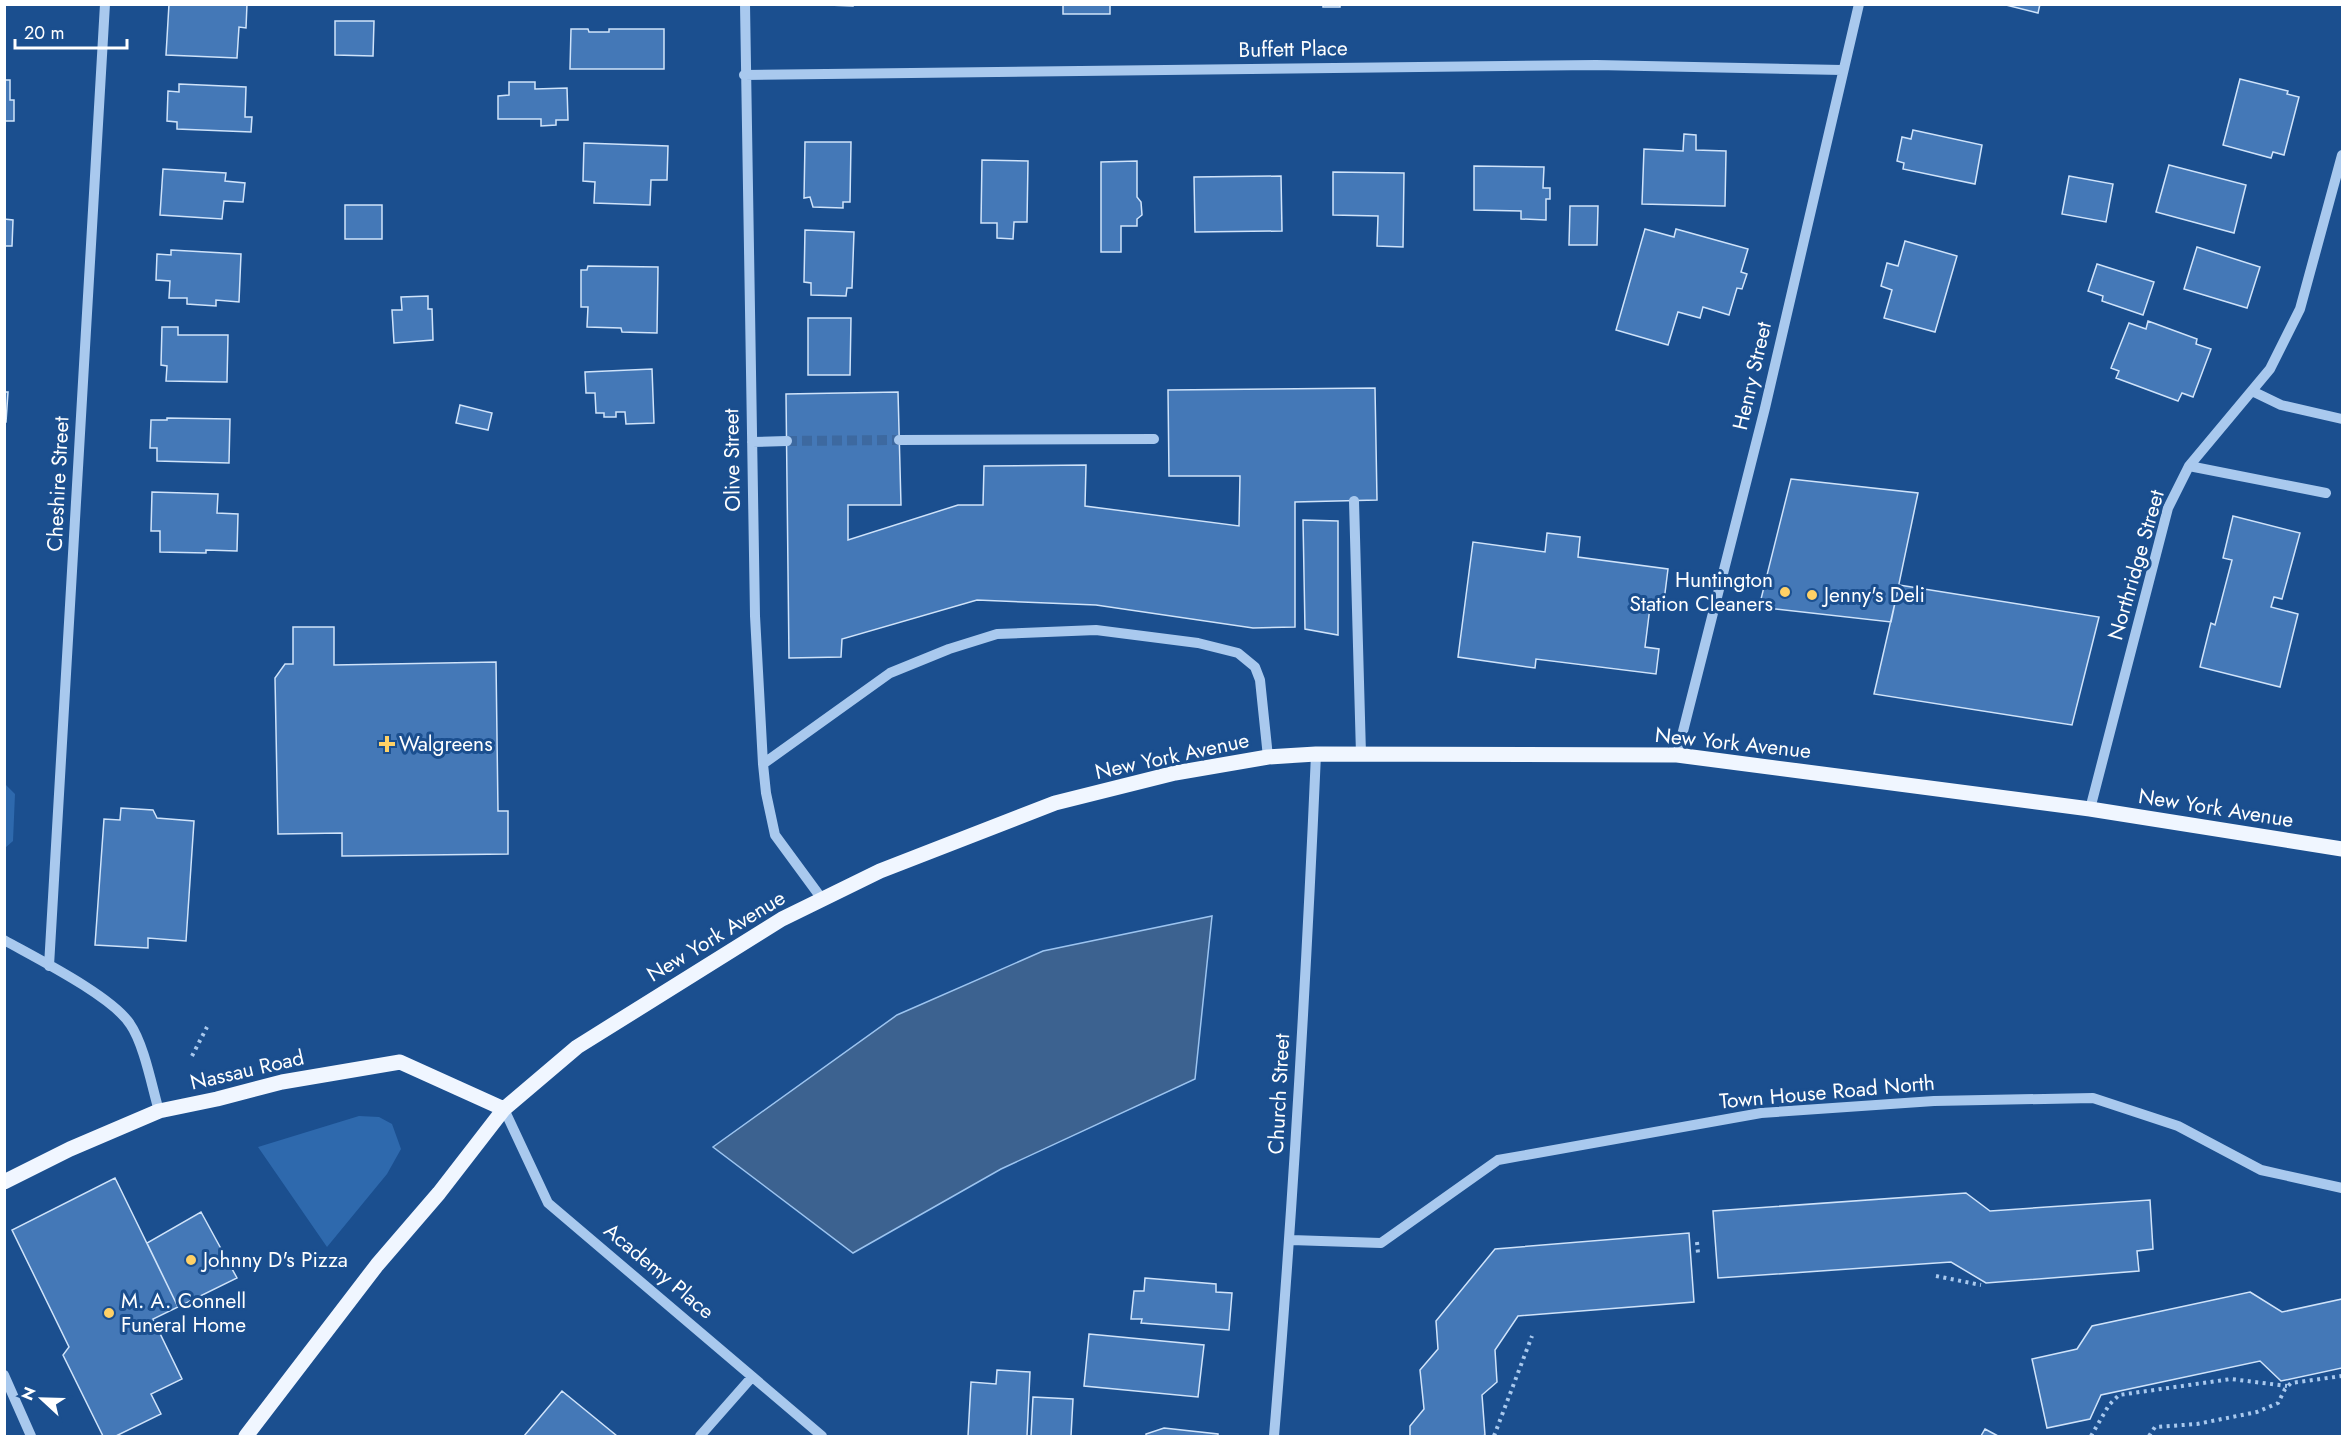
<svg xmlns="http://www.w3.org/2000/svg" width="2347" height="1441" viewBox="0 0 2347 1441" font-family="Jost,sans-serif">
<style>
.green{fill:#2e69ad}
.water{fill:#3c6290;stroke:#9cc4f0;stroke-width:1.5}
.building{fill:#4478b7;stroke:#cfe3fa;stroke-width:1.5}
.lines{fill:none;stroke-linecap:round;stroke-linejoin:round}
.minor-tunnel{stroke:#3d69a0;stroke-width:10;stroke-dasharray:10 5;stroke-linecap:butt}
.path{stroke:#a9c9ee;stroke-width:4;stroke-dasharray:3 4.5;stroke-linecap:butt}
.minor{stroke:#a9c9ee;stroke-width:10}
.major{stroke:#f0f6ff;stroke-width:15}
.poi-dot{fill:#ffd166;stroke:#1b4f8f;stroke-width:2}
.labels{text-anchor:middle;stroke-width:6;stroke-linejoin:round;paint-order:stroke}
.street-label{font-size:21px;fill:#fff;stroke:#1b4f8f}
.poi-label{font-size:21px;fill:#fff;stroke:#1b4f8f;text-anchor:start}
</style>
<rect width="100%" height="100%" fill="#1b4f8f"/>
<!-- green -->
<path class="green" d="M 5,784 L 15,794 L 13,841 L 5,848 Z
M 359,1116 L 379,1117 L 392,1124 L 401,1149 L 387,1174 L 327,1247 L 258,1147 Z"/>
<!-- water -->
<path class="water" d="M 1212,916 L 1195,1079 L 1001,1169 L 853,1253 L 713,1147 L 897,1015 L 1043,951 Z"/>
<!-- building -->
<path class="building" d="M 169,4 L 247,4 L 246,28 L 239,27 L 237,58 L 166,55 Z
M 802,4 L 853,4 L 853,6 Z
M 1063,4 L 1110,4 L 1110,14 L 1063,14 Z
M 1323,4 L 1340,4 L 1340,7 L 1323,7 Z
M 2002,4 L 2040,4 L 2038,13 Z
M 335,21 L 374,21 L 373,56 L 335,55 Z
M 571,29 L 588,29 L 589,32 L 609,32 L 609,29 L 664,29 L 664,69 L 570,69 Z
M 2240,79 L 2288,91 L 2287,94 L 2299,97 L 2284,155 L 2273,152 L 2271,158 L 2223,145 Z
M 4,80 L 10,80 L 10,100 L 14,100 L 14,121 L 4,121 Z
M 509,82 L 535,82 L 535,89 L 567,88 L 568,120 L 556,120 L 556,125 L 541,126 L 541,119 L 498,119 L 498,96 L 509,95 Z
M 179,84 L 246,87 L 245,117 L 252,117 L 251,132 L 177,129 L 177,122 L 167,121 L 168,91 L 179,92 Z
M 1913,130 L 1982,145 L 1975,184 L 1903,169 L 1904,163 L 1897,161 L 1902,137 L 1911,139 Z
M 1684,134 L 1696,135 L 1696,150 L 1726,151 L 1725,206 L 1642,204 L 1644,149 L 1683,151 Z
M 805,142 L 851,142 L 850,202 L 843,202 L 843,208 L 813,207 L 810,197 L 804,198 Z
M 584,143 L 668,146 L 667,180 L 651,180 L 650,205 L 594,203 L 595,182 L 583,181 Z
M 982,160 L 1028,161 L 1027,222 L 1014,222 L 1013,239 L 997,238 L 997,223 L 981,223 Z
M 1137,161 L 1137,197 L 1141,202 L 1142,215 L 1137,219 L 1137,226 L 1121,226 L 1121,252 L 1101,252 L 1101,162 Z
M 2169,165 L 2246,185 L 2234,233 L 2156,212 Z
M 1474,166 L 1544,167 L 1543,188 L 1550,188 L 1550,199 L 1546,199 L 1546,220 L 1521,219 L 1521,211 L 1474,210 Z
M 163,169 L 226,173 L 225,181 L 245,183 L 243,202 L 224,201 L 222,219 L 160,215 Z
M 1333,172 L 1404,173 L 1403,247 L 1377,246 L 1378,216 L 1333,215 Z
M 1281,176 L 1282,231 L 1195,232 L 1194,177 Z
M 2069,176 L 2113,184 L 2106,222 L 2062,214 Z
M 345,205 L 382,205 L 382,239 L 345,239 Z
M 1570,206 L 1598,206 L 1597,245 L 1569,245 Z
M 4,219 L 13,220 L 12,246 L 4,246 Z
M 1645,229 L 1674,237 L 1676,229 L 1748,249 L 1741,272 L 1747,274 L 1742,289 L 1737,288 L 1729,315 L 1703,307 L 1700,318 L 1678,312 L 1668,345 L 1616,330 Z
M 805,230 L 854,232 L 852,288 L 847,288 L 846,296 L 811,295 L 811,283 L 804,282 Z
M 1905,241 L 1957,256 L 1935,332 L 1884,318 L 1892,290 L 1881,286 L 1887,263 L 1898,266 Z
M 2197,247 L 2260,267 L 2247,308 L 2184,289 Z
M 171,250 L 241,254 L 239,302 L 216,300 L 216,306 L 187,304 L 187,298 L 169,298 L 170,281 L 156,280 L 157,254 L 171,255 Z
M 2097,264 L 2154,282 L 2143,315 L 2102,301 L 2103,296 L 2088,291 Z
M 588,266 L 658,267 L 657,333 L 622,332 L 621,328 L 587,327 L 588,307 L 581,307 L 581,270 L 587,270 Z
M 428,296 L 428,309 L 432,309 L 433,340 L 394,343 L 392,310 L 402,310 L 401,297 Z
M 808,318 L 851,318 L 850,375 L 808,375 Z
M 2148,321 L 2197,339 L 2196,344 L 2211,349 L 2193,397 L 2182,393 L 2178,401 L 2116,378 L 2119,371 L 2111,368 L 2129,323 L 2146,329 Z
M 162,327 L 178,327 L 178,335 L 228,335 L 227,382 L 166,381 L 167,366 L 161,365 Z
M 652,369 L 654,423 L 626,424 L 625,412 L 616,412 L 616,417 L 604,417 L 604,413 L 596,413 L 595,393 L 586,393 L 585,372 Z
M 1375,388 L 1377,500 L 1295,502 L 1295,627 L 1253,628 L 1096,605 L 977,600 L 842,639 L 841,657 L 789,658 L 786,394 L 898,392 L 901,505 L 848,505 L 848,540 L 958,505 L 983,505 L 984,466 L 1086,465 L 1085,506 L 1239,526 L 1240,476 L 1169,476 L 1168,390 Z
M 4,392 L 8,392 L 6,422 L 4,422 Z
M 460,405 L 492,413 L 488,430 L 456,423 Z
M 167,418 L 230,419 L 229,463 L 157,461 L 157,448 L 150,448 L 151,420 L 167,420 Z
M 1791,479 L 1918,493 L 1891,622 L 1759,607 Z
M 152,492 L 218,494 L 217,513 L 238,514 L 237,551 L 206,550 L 206,553 L 160,552 L 160,531 L 151,531 Z
M 2233,516 L 2300,533 L 2282,599 L 2274,597 L 2271,607 L 2298,614 L 2280,687 L 2200,667 L 2211,623 L 2215,625 L 2232,560 L 2223,558 Z
M 1303,520 L 1338,521 L 1338,635 L 1305,629 Z
M 1547,533 L 1580,537 L 1578,557 L 1668,569 L 1664,601 L 1651,599 L 1645,647 L 1659,649 L 1656,674 L 1536,659 L 1535,668 L 1458,657 L 1473,542 L 1545,552 Z
M 1899,585 L 2099,617 L 2072,725 L 1874,694 Z
M 293,627 L 334,627 L 334,665 L 496,662 L 498,811 L 508,811 L 508,854 L 342,856 L 342,833 L 278,834 L 275,678 L 285,664 L 293,664 Z
M 121,808 L 153,810 L 157,818 L 194,821 L 186,941 L 148,938 L 148,948 L 95,945 L 104,819 L 120,820 Z
M 115,1178 L 178,1307 L 153,1319 L 182,1379 L 151,1394 L 161,1414 L 116,1436 L 103,1436 L 63,1355 L 69,1347 L 12,1230 Z
M 1966,1193 L 1990,1211 L 2150,1200 L 2153,1249 L 2137,1251 L 2139,1271 L 1986,1283 L 1951,1262 L 1718,1278 L 1713,1211 Z
M 201,1212 L 237,1278 L 178,1307 L 147,1243 Z
M 1689,1233 L 1694,1302 L 1518,1316 L 1495,1350 L 1497,1382 L 1482,1395 L 1485,1435 L 1483,1436 L 1410,1436 L 1410,1426 L 1424,1409 L 1420,1370 L 1438,1349 L 1436,1321 L 1495,1249 Z
M 1145,1278 L 1216,1284 L 1216,1292 L 1232,1293 L 1229,1330 L 1141,1323 L 1142,1319 L 1131,1319 L 1134,1291 L 1144,1291 Z
M 2250,1292 L 2282,1312 L 2342,1299 L 2342,1368 L 2281,1381 L 2260,1361 L 2101,1395 L 2090,1419 L 2047,1428 L 2032,1359 L 2077,1349 L 2092,1326 Z
M 1089,1334 L 1204,1345 L 1198,1397 L 1084,1386 Z
M 997,1370 L 1030,1372 L 1027,1436 L 968,1436 L 971,1382 L 996,1384 Z
M 562,1391 L 617,1436 L 524,1436 Z
M 1033,1397 L 1073,1399 L 1071,1436 L 1031,1436 Z
M 1164,1428 L 1218,1434 L 1218,1436 L 1146,1436 L 1146,1434 Z
M 1985,1429 L 1998,1436 L 1981,1436 Z"/>
<g class="lines">
<!-- minor-tunnel -->
<path class="minor-tunnel" d="M 787,441 L 899,440"/>
<!-- path -->
<path class="path" d="M 192,1056 L 207,1027
M 1697,1242 L 1698,1253
M 1936,1276 L 1981,1285
M 1494,1436 L 1532,1336
M 2091,1436 L 2109,1405 L 2119,1395 L 2231,1379 L 2287,1386
M 2149,1436 L 2155,1427 L 2197,1424 L 2257,1412 L 2278,1403 L 2285,1389 L 2291,1383 L 2342,1376"/>
<!-- minor -->
<path class="minor" d="M 745,4 L 755,616 L 763,764 L 766,793 L 775,835 L 822,899
M 744,75 L 1596,65 L 1842,70
M 2252,391 L 2281,405 L 2342,419
M 899,440 L 1154,439
M 752,442 L 787,441
M 2189,466 L 2326,493
M 1354,501 L 1361,754
M 1677,755 L 1765,408 L 1859,4
M 763,764 L 890,673 L 949,649 L 997,634 L 1096,630 L 1198,643 L 1238,653 L 1255,667 L 1260,680 L 1268,757
M 2090,809 L 2168,508 L 2189,466 L 2270,369 L 2300,309 L 2342,155
M 4,940 C 36,958 112,996 130,1024 C 144,1044 152,1087 159,1111
M 49,966 L 105,4
M 504,1109 L 548,1203 L 822,1436
M 1291,1240 L 1381,1243 L 1498,1160 L 1761,1113 L 1934,1101 L 2093,1098 L 2178,1126 L 2261,1170 L 2342,1188
M 4,1375 L 31,1436
M 700,1436 L 752,1377
M 1274,1436 C 1293,1209 1306,982 1316,754"/>
<!-- major -->
<path class="major" d="M 4,1182 L 70,1149 L 159,1111 L 217,1099 L 282,1082 L 400,1062 L 504,1109
M 246,1436 L 377,1265 L 439,1193 L 504,1109 L 577,1047 L 782,919 L 880,871 L 1055,803 L 1175,773 L 1268,757 L 1316,754 L 1677,755 L 2090,809 L 2342,849"/>
</g>
<!-- markers -->
<g class="poi-dot">
<circle cx="1785" cy="592" r="6"/>
<circle cx="1812" cy="595" r="6"/>
<path d="M384 735h6v6h6v6h-6v6h-6v-6h-6v-6h6z"/>
<circle cx="191" cy="1260" r="6"/>
<circle cx="109" cy="1313" r="6"/>
</g>
<g class="labels">
<!-- street labels -->
<g class="street-label">
<text transform="translate(1293 49) rotate(-1)" y="7">Buffett Place</text>
<text transform="translate(1752 376) rotate(-77)" y="7">Henry Street</text>
<text transform="translate(732 460) rotate(-91)" y="7">Olive Street</text>
<text transform="translate(58 484) rotate(-87)" y="7">Cheshire Street</text>
<text transform="translate(2136 565) rotate(-74)" y="7">Northridge Street</text>
<text transform="translate(1733 743) rotate(6)" y="7">New York Avenue</text>
<text transform="translate(1172 756) rotate(-12)" y="7">New York Avenue</text>
<text transform="translate(2216 808) rotate(9)" y="7">New York Avenue</text>
<text transform="translate(716 936) rotate(-31)" y="7">New York Avenue</text>
<text transform="translate(247 1070) rotate(-13)" y="7">Nassau Road</text>
<text transform="translate(1827 1092) rotate(-5)" y="7">Town House Road North</text>
<text transform="translate(1279 1094) rotate(-87)" y="7">Church Street</text>
<text transform="translate(659 1271) rotate(40)" y="7">Academy Place</text>
</g>
<!-- poi labels -->
<g class="poi-label">
<text x="1773" y="587" text-anchor="end">Huntington<tspan x="1773" dy="24">Station Cleaners</tspan></text>
<text x="1824" y="602">Jenny's Deli</text>
<text x="399" y="751">Walgreens</text>
<text x="203" y="1267">Johnny D's Pizza</text>
<text x="121" y="1308">M. A. Connell<tspan x="121" dy="24">Funeral Home</tspan></text>
</g>
</g>
<!-- border -->
<rect width="2347" height="1441" fill="none" stroke="#ffffff" stroke-width="12"/>
<!-- north arrow -->
<g transform="translate(42 1399) rotate(292)" stroke="#1b4f8f" stroke-width="4.5" paint-order="stroke">
<path d="M0-4.5L10 22L0 15L-10 22Z" fill="#ffffff"/>
<text y="-9" font-size="16" font-weight="bold" text-anchor="middle" fill="#ffffff">N</text>
</g>
<!-- scale -->
<path d="M15 39v9h112v-9" fill="none" stroke="#ffffff" stroke-width="3"/>
<text x="24" y="39" font-size="18" fill="#ffffff" stroke="#1b4f8f" stroke-width="4.5" paint-order="stroke">20 m</text>
</svg>
